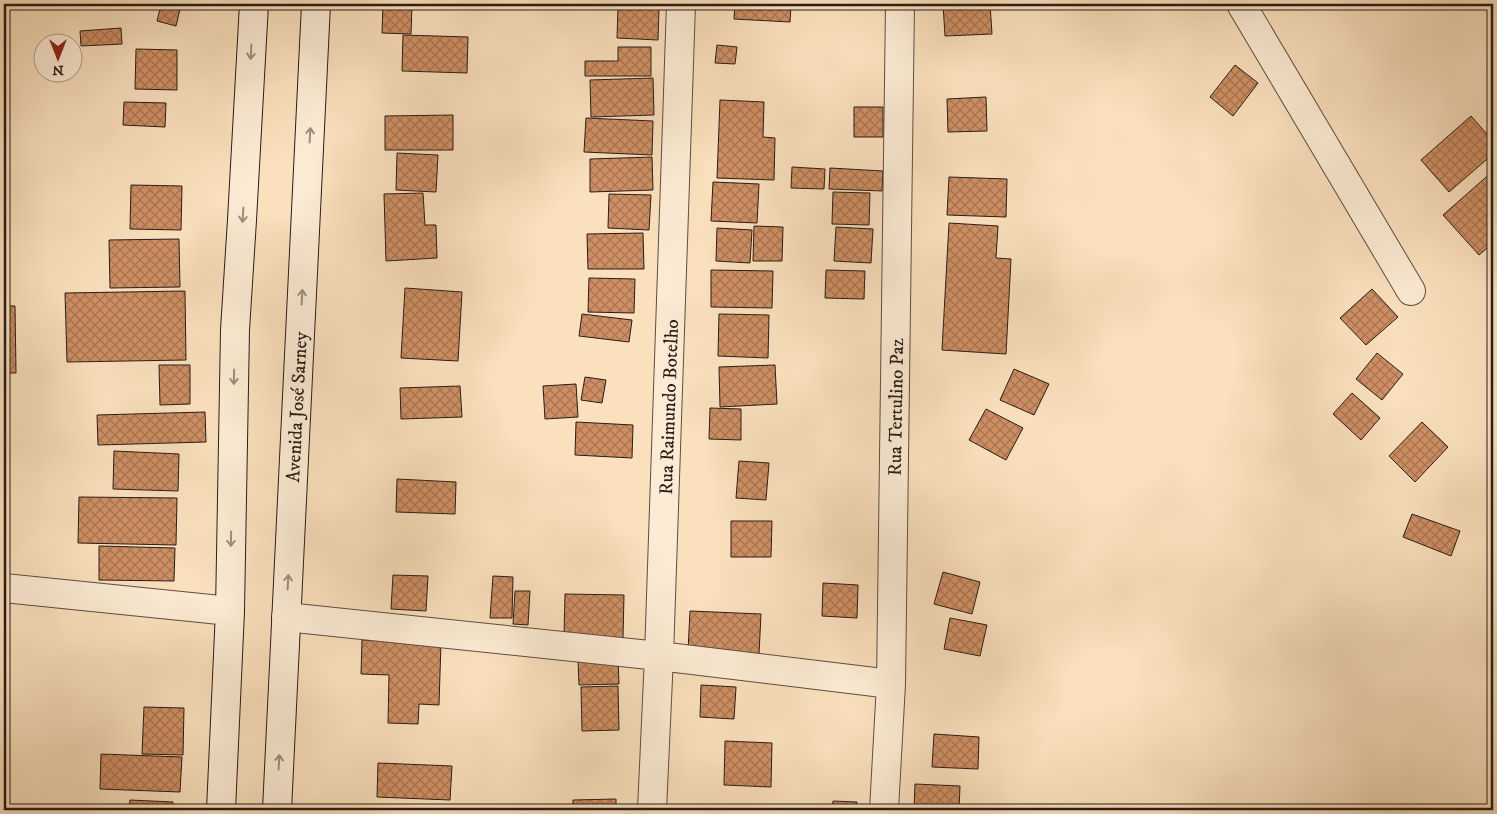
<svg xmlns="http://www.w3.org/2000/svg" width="1497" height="814" viewBox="0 0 1497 814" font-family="'IM FELL DW Pica',serif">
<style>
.building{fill:url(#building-cross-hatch);stroke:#291c17}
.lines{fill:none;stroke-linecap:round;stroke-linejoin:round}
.street-casing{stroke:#5d4d40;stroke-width:30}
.secondary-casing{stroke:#291c17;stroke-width:30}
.street{stroke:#fcebd4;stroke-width:28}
.secondary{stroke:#fcebd4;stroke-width:28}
.oneway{stroke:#9d8e7f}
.labels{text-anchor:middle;stroke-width:4;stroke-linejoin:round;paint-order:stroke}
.street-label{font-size:19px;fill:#291c17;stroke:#fcebd4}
</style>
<defs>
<pattern id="building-cross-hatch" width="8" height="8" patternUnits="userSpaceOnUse" patternTransform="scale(1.25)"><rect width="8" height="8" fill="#cf8f64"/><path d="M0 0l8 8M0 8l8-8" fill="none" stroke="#a87451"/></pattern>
</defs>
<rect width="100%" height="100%" fill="#fae0bd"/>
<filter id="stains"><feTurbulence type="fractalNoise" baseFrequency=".004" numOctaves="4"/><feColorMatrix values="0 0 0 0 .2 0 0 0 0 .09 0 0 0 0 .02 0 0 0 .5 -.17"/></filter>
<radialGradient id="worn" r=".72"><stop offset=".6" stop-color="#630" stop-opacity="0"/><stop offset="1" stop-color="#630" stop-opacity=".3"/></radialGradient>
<!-- building -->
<path class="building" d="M 383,4 L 412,4 L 411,34 L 382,33 Z
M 735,4 L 791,4 L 790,22 L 734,19 Z
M 943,4 L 990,4 L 992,34 L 945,36 Z
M 161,5 L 180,9 L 176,26 L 157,21 Z
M 618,7 L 659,9 L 658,40 L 617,38 Z
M 121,28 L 122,44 L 81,46 L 80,31 Z
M 403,35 L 468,37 L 467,73 L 402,71 Z
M 717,45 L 737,47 L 735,64 L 715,63 Z
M 618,47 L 651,47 L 651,76 L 585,76 L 585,61 L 618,61 Z
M 136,49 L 177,50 L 177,90 L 135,89 Z
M 1235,65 L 1258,83 L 1233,116 L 1210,97 Z
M 653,78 L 654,115 L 591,117 L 590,80 Z
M 986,97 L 987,131 L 948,132 L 947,99 Z
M 720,100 L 764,102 L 763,137 L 775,138 L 774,180 L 717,178 Z
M 124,102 L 166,103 L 165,127 L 123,125 Z
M 854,107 L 883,107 L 883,137 L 854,137 Z
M 453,115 L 453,150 L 385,150 L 385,116 Z
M 1471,116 L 1493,141 L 1493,154 L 1449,192 L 1421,160 Z
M 586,118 L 653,121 L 652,155 L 584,152 Z
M 397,153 L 438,155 L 436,192 L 396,190 Z
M 652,157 L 653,190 L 590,192 L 590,159 Z
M 792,167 L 825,169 L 824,189 L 791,188 Z
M 830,168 L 883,171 L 882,191 L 829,189 Z
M 1493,171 L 1493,243 L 1479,255 L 1443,215 Z
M 949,177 L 1007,179 L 1006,217 L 947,215 Z
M 713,182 L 759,184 L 757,223 L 711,221 Z
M 131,185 L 182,186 L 181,230 L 130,229 Z
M 833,192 L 870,193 L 869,225 L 832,224 Z
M 423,193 L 425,225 L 436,225 L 437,258 L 386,261 L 384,194 Z
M 609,194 L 651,195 L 649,230 L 608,228 Z
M 949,223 L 998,226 L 996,258 L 1011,259 L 1006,354 L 942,350 Z
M 754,226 L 783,227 L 782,261 L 753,261 Z
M 836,227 L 873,229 L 871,263 L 834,261 Z
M 717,228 L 752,230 L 750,263 L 716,261 Z
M 643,233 L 644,269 L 588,269 L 587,234 Z
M 179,239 L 180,287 L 110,288 L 109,240 Z
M 711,270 L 773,271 L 772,308 L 711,307 Z
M 826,270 L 865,271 L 864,299 L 825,298 Z
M 589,278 L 635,279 L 634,313 L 588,312 Z
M 405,288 L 462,292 L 458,361 L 401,358 Z
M 1372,289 L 1398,317 L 1366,345 L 1340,318 Z
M 185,291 L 186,360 L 67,362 L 65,293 Z
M 4,306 L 15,306 L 16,373 L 4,373 Z
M 582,314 L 632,320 L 629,342 L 579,336 Z
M 719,314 L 769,315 L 768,358 L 718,356 Z
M 1377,353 L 1403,374 L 1382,400 L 1356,379 Z
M 159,365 L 190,365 L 190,404 L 160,405 Z
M 775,365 L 777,404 L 720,407 L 719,367 Z
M 1014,369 L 1049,384 L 1034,415 L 1000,400 Z
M 585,377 L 606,380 L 602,403 L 581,400 Z
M 576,384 L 578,417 L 545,419 L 543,386 Z
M 460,386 L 462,417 L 401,419 L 400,388 Z
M 1352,393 L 1380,418 L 1361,440 L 1333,414 Z
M 710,408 L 741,409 L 741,440 L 709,439 Z
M 986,409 L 1023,428 L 1006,460 L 969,440 Z
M 205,412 L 206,442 L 98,445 L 97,415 Z
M 576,422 L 633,425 L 632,458 L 575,455 Z
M 1422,422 L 1448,447 L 1415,482 L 1389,456 Z
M 114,451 L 179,454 L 178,491 L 113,489 Z
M 739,461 L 769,463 L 766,500 L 736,498 Z
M 397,479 L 456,482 L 455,514 L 396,512 Z
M 79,497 L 177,498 L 176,545 L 78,543 Z
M 1412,514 L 1460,531 L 1451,556 L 1403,537 Z
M 731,521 L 772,521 L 771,557 L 731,557 Z
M 99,546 L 175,548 L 174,581 L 99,580 Z
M 943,572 L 980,582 L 972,614 L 934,604 Z
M 393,575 L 428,576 L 426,611 L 391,609 Z
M 493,576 L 513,577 L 512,618 L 490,618 Z
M 823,583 L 858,585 L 857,618 L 822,616 Z
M 515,591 L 530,591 L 528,625 L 513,624 Z
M 565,594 L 624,595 L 623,638 L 564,636 Z
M 690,611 L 761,614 L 759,654 L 688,651 Z
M 950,618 L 987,625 L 980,656 L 944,649 Z
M 362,640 L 441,642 L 439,705 L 419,704 L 418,724 L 388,723 L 389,675 L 361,674 Z
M 618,659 L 619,684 L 579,685 L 578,660 Z
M 701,685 L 736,687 L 734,719 L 700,717 Z
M 618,686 L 619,730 L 582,731 L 581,687 Z
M 144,707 L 184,708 L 183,755 L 142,754 Z
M 934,734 L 979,737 L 978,769 L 932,767 Z
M 725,741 L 772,743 L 771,787 L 724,785 Z
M 101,754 L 182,757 L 180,792 L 100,789 Z
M 378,763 L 452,766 L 450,800 L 377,797 Z
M 915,784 L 960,786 L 959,810 L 914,810 Z
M 616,799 L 616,810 L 573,810 L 573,800 Z
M 130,800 L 173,802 L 172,810 L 129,810 Z
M 833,801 L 857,802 L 856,810 L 832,810 Z"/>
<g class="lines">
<!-- street casing -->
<g class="street-casing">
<path id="street" d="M 1241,4 L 1411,291
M 4,588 L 230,611
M 286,617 L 659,656 L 891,684
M 652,810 L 659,656 L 681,4
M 884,810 L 891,684 L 900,4"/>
</g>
<!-- secondary casing -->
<g class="secondary-casing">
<path id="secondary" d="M 221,810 L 230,611 L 235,330 L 242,220 L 254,4
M 277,810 L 316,4"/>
</g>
<!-- street -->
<use href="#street" class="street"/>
<!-- secondary -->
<use href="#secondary" class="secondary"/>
</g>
<!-- one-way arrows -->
<defs><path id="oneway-shaft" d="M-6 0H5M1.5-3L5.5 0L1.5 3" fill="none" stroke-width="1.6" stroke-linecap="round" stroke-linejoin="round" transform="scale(1.25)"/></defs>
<g class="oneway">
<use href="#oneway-shaft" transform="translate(251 52) rotate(93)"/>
<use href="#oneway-shaft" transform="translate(310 135) rotate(-87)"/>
<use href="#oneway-shaft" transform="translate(243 215) rotate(93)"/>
<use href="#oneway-shaft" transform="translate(302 297) rotate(-87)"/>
<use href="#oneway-shaft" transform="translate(234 377) rotate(91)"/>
<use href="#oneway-shaft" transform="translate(231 539) rotate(91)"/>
<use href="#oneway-shaft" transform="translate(288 582) rotate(-87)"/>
<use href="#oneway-shaft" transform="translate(279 762) rotate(-87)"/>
</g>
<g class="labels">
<!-- street labels -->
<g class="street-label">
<text transform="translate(296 407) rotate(-87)" y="7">Avenida José Sarney</text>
<text transform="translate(668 407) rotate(-88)" y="7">Rua Raimundo Botelho</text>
<text transform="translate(895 407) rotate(-89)" y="7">Rua Tertulino Paz</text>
</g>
</g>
<!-- margin -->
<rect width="1497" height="814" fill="none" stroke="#fae0bd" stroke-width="20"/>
<rect x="5" y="5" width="1487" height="804" fill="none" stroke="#291c17" stroke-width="2.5"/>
<rect x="10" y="10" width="1477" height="794" fill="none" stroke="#291c17"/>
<!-- north arrow -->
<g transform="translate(58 58) rotate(180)"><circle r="24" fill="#fcebd4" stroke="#a89888"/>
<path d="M0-4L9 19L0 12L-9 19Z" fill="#8f2418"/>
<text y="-8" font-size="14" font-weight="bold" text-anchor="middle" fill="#291c17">N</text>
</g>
<rect width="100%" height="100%" filter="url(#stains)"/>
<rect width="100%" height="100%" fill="url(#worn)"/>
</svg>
